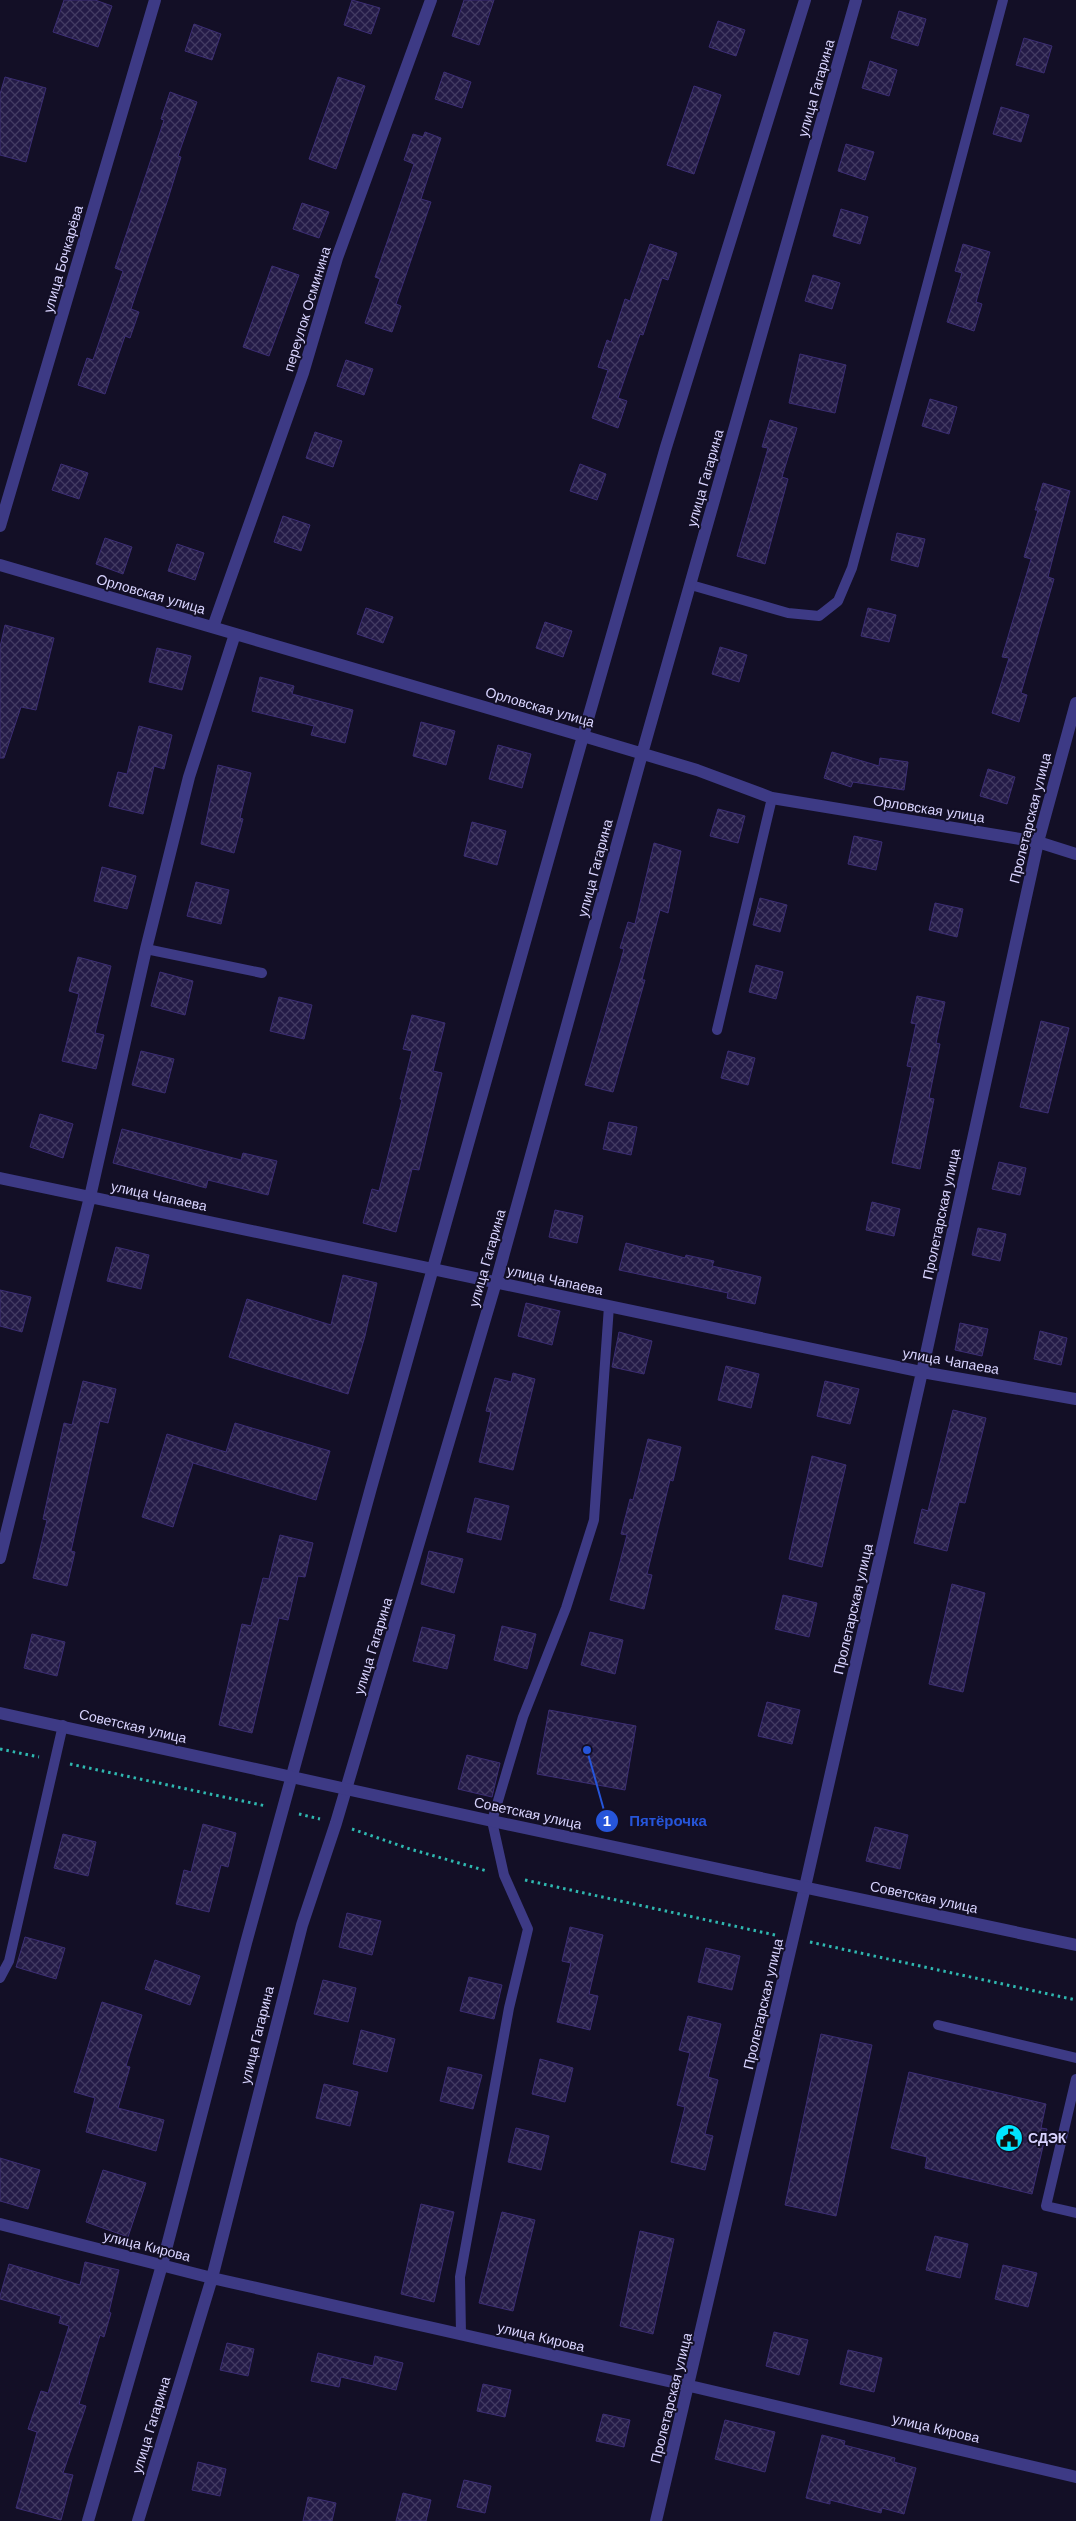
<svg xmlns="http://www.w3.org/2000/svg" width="1076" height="2521" viewBox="0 0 1076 2521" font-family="Helvetica,sans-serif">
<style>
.building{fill:url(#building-cross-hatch);stroke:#3b2d73}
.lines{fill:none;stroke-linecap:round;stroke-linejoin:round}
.path{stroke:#2fb8b0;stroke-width:3;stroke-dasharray:2.5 4;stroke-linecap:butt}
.service{stroke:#3d3a85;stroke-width:10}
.minor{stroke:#3d3a85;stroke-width:12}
.tertiary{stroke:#3d3a85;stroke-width:12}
.labels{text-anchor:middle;stroke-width:4;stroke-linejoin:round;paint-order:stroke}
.street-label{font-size:14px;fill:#d9d4ff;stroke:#130f26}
.poi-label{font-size:14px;font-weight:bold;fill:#d9d4ff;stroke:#130f26;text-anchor:start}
.leader{fill:none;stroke:#2655da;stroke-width:2}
.callout-dot{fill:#2655da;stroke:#130f26;stroke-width:2}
.mark-label{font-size:15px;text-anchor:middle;font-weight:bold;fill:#fff}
.callout-label{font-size:15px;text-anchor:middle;font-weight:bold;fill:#2655da;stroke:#130f26;stroke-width:4;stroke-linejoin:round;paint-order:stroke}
</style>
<defs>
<pattern id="building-cross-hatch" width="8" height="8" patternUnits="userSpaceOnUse" patternTransform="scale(1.25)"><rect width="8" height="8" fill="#241b47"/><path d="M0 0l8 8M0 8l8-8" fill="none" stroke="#433b63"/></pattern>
</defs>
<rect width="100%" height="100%" fill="#130f26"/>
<!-- building -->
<path class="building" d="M 64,0 L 95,0 L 112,6 L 98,47 L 53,32 Z
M 352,0 L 380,8 L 371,34 L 344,25 Z
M 464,0 L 494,0 L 479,45 L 452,36 Z
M 899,11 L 926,19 L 918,46 L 891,38 Z
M 718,21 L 745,30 L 736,56 L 709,47 Z
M 194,24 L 221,34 L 212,60 L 185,51 Z
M 1024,38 L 1052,46 L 1044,73 L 1016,65 Z
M 870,61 L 897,70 L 889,96 L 862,88 Z
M 444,72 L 471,82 L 462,108 L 435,99 Z
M 5,77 L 46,88 L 26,162 L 0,155 L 0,94 Z
M 338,77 L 365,86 L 336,169 L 309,159 Z
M 694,86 L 721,95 L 694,174 L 667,165 Z
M 170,92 L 197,102 L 178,156 L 181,157 L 168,199 L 131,309 L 139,312 L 130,338 L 125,336 L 105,394 L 78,385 L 87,358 L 93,360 L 123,271 L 115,268 L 164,120 L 161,119 Z
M 1001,107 L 1029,115 L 1021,142 L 993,134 Z
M 425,132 L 441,138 L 421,199 L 431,202 L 396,304 L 401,306 L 392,332 L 365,323 L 380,279 L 375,277 L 414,164 L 404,160 L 413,134 L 423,137 Z
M 846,144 L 874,152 L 865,180 L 838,171 Z
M 302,203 L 329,212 L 319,238 L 293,229 Z
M 841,209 L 868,217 L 860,244 L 833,236 Z
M 650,244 L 677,253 L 668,280 L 662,278 L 643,335 L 640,334 L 618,398 L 627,401 L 618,428 L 592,418 L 608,370 L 598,367 L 607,340 L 611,342 L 625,299 L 630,301 Z
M 963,244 L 990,252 L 976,302 L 982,304 L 974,331 L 947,322 L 962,273 L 955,271 Z
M 272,266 L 299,275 L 269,356 L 243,347 Z
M 813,275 L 840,283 L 832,309 L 805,301 Z
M 800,354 L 846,365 L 835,413 L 789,403 Z
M 346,360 L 373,369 L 364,395 L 337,386 Z
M 930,399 L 957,407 L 949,434 L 922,426 Z
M 770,420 L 797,428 L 782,477 L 788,479 L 765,564 L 737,556 L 768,448 L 762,447 Z
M 315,432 L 342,441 L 333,467 L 306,458 Z
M 61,464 L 88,473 L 79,499 L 52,490 Z
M 580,464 L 606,474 L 597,500 L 570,491 Z
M 1043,483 L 1070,491 L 1048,577 L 1054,579 L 1021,693 L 1027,695 L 1019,722 L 992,713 L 1009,658 L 1002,657 L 1031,559 L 1024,557 L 1038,510 L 1035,510 Z
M 283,516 L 310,525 L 301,551 L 274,542 Z
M 897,533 L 925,539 L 918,567 L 891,560 Z
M 105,538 L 132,547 L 123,574 L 96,564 Z
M 177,544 L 204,553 L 195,580 L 168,571 Z
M 366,608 L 393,617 L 383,643 L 357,634 Z
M 868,608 L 896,615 L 889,642 L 861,636 Z
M 545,622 L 572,631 L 563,657 L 536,648 Z
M 5,625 L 54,638 L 36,710 L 21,707 L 4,758 L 0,758 L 0,647 Z
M 720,647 L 747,655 L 739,682 L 712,674 Z
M 157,648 L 191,656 L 182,690 L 149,682 Z
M 260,677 L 294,686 L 292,694 L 353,710 L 345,743 L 311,735 L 314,726 L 252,711 Z
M 421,722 L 455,731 L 446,765 L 413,756 Z
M 139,726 L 172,735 L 164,769 L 154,766 L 143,814 L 109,806 L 118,772 L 127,774 Z
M 498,745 L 531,754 L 522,788 L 489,779 Z
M 832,752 L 879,766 L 880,758 L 908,762 L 904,790 L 853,782 L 851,787 L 824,778 Z
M 218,765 L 251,773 L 240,818 L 243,819 L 234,853 L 201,844 Z
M 988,769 L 1015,777 L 1007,804 L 980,796 Z
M 718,809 L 745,816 L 738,843 L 710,836 Z
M 472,822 L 506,831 L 497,865 L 464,856 Z
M 854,836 L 882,842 L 876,870 L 848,864 Z
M 654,843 L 681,851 L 668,913 L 660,910 L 642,980 L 645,980 L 613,1092 L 585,1085 L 624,949 L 620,948 L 628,922 L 635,924 Z
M 102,867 L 136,876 L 127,909 L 94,901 Z
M 196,882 L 229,890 L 221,924 L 187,916 Z
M 760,898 L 787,905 L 780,932 L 753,925 Z
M 935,903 L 963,909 L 957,937 L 929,930 Z
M 78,957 L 111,966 L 95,1033 L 104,1035 L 96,1069 L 62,1061 L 79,994 L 69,991 Z
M 756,965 L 783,972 L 776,999 L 749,992 Z
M 160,972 L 193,981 L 185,1015 L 151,1006 Z
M 917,996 L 945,1002 L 936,1043 L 940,1044 L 929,1098 L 934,1099 L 920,1169 L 892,1163 L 912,1067 L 907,1066 L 916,1024 L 911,1023 Z
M 279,997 L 312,1005 L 304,1039 L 270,1031 Z
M 412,1015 L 445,1023 L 433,1071 L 442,1073 L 419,1170 L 412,1169 L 396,1232 L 363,1223 L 372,1189 L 379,1191 L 402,1100 L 400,1099 L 412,1051 L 403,1049 Z
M 1041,1021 L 1069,1028 L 1048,1113 L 1020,1107 Z
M 141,1051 L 174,1059 L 165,1093 L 132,1085 Z
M 728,1051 L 755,1058 L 748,1085 L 721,1078 Z
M 40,1114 L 73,1124 L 63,1158 L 30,1147 Z
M 609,1122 L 637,1127 L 631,1155 L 603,1149 Z
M 122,1129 L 241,1160 L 243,1153 L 277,1161 L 268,1195 L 208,1180 L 206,1188 L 113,1163 Z
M 999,1162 L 1026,1168 L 1020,1195 L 992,1189 Z
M 872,1202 L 900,1209 L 894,1236 L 866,1230 Z
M 555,1210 L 583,1216 L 577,1243 L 549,1237 Z
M 978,1228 L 1006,1234 L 1000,1261 L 972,1255 Z
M 626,1243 L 685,1258 L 686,1255 L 714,1261 L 712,1266 L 761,1277 L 755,1304 L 727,1298 L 728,1293 L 619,1270 Z
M 116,1247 L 149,1255 L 141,1289 L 107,1281 Z
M 343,1275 L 377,1283 L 365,1336 L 348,1394 L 229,1357 L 247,1299 L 331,1325 Z
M 0,1290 L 31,1297 L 22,1332 L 0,1326 Z
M 526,1303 L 560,1311 L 552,1345 L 518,1336 Z
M 960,1323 L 988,1329 L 982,1356 L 955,1350 Z
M 1040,1331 L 1067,1338 L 1061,1365 L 1034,1359 Z
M 619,1332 L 652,1341 L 644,1374 L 612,1367 Z
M 726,1366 L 759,1374 L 751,1408 L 718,1400 Z
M 513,1373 L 535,1379 L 513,1470 L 479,1462 L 491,1412 L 486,1411 L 495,1378 L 511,1382 Z
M 83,1381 L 116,1389 L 108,1423 L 100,1421 L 71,1551 L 75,1552 L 67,1586 L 33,1578 L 47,1520 L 43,1519 L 64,1423 L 72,1425 Z
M 825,1381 L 859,1389 L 850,1424 L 817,1416 Z
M 953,1410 L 986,1418 L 965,1503 L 959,1502 L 947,1551 L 914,1543 L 922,1509 L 928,1511 Z
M 235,1423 L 330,1451 L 316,1500 L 193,1463 L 173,1527 L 142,1517 L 167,1434 L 226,1452 Z
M 648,1439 L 681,1447 L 673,1481 L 670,1480 L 647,1574 L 652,1575 L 644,1609 L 610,1600 L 627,1535 L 621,1534 L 630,1499 L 633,1500 Z
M 812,1456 L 846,1465 L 822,1567 L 789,1559 Z
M 475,1498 L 509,1506 L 501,1540 L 467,1532 Z
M 280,1535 L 313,1543 L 305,1577 L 298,1576 L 288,1620 L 279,1618 L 252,1733 L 219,1725 L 242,1624 L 251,1626 L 263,1578 L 269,1579 Z
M 429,1551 L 463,1559 L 454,1593 L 421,1584 Z
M 952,1584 L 985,1593 L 963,1692 L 929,1684 Z
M 783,1595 L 817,1603 L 809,1637 L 775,1629 Z
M 502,1626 L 536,1634 L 527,1669 L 494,1660 Z
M 422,1627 L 455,1635 L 447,1669 L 413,1661 Z
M 590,1632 L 623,1640 L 615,1674 L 581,1665 Z
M 32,1634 L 65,1642 L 57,1676 L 24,1668 Z
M 767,1702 L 800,1710 L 792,1744 L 758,1736 Z
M 549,1710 L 636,1726 L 625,1790 L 537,1774 Z
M 467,1755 L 500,1763 L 492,1797 L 458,1789 Z
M 203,1824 L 236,1833 L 228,1867 L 221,1865 L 209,1912 L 176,1904 L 184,1870 L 191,1872 Z
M 875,1827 L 908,1835 L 900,1869 L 866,1861 Z
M 63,1834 L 96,1842 L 88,1876 L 54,1868 Z
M 347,1913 L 381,1921 L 372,1955 L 339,1947 Z
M 570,1927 L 603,1935 L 589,1994 L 598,1996 L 590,2030 L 557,2022 L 571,1963 L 562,1961 Z
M 25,1937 L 65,1948 L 56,1979 L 16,1967 Z
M 706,1948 L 740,1956 L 732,1990 L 698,1982 Z
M 155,1960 L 200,1976 L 190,2005 L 145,1989 Z
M 469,1977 L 502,1985 L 494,2019 L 460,2011 Z
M 323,1980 L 356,1988 L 348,2022 L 314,2014 Z
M 102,2002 L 142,2015 L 126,2066 L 130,2067 L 118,2108 L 164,2120 L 156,2151 L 86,2132 L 95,2098 L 74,2092 Z
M 688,2016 L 721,2024 L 708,2077 L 718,2080 L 705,2134 L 713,2136 L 705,2170 L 671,2162 L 685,2107 L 677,2105 L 690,2053 L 679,2050 Z
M 361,2030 L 395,2039 L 387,2072 L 353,2064 Z
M 821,2034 L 872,2045 L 836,2216 L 785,2205 Z
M 540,2059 L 573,2068 L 565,2102 L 532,2094 Z
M 448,2067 L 482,2075 L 473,2109 L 440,2101 Z
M 909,2072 L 1046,2104 L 1041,2128 L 1047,2129 L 1032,2194 L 925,2168 L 927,2157 L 891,2148 Z
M 324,2084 L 358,2092 L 350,2126 L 316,2118 Z
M 516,2128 L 549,2136 L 541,2170 L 508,2162 Z
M 0,2158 L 40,2170 L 28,2209 L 0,2201 Z
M 103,2170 L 146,2183 L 128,2237 L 86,2222 Z
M 421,2204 L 454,2212 L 434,2302 L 401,2294 Z
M 502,2212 L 535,2220 L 513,2311 L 479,2303 Z
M 640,2231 L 674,2239 L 653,2334 L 620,2326 Z
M 935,2236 L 968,2244 L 960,2278 L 926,2270 Z
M 85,2262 L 119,2270 L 109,2312 L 111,2313 L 104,2337 L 100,2335 L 79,2404 L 86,2406 L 63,2473 L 73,2475 L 61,2520 L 16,2508 L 37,2432 L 28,2429 L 41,2391 L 48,2393 L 69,2326 L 59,2323 L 61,2316 L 0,2299 L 0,2296 L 9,2264 L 80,2285 Z
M 1003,2265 L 1037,2273 L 1028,2307 L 995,2299 Z
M 774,2332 L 808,2340 L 799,2375 L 766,2366 Z
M 227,2343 L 254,2349 L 248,2376 L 220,2370 Z
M 848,2350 L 882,2358 L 874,2392 L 840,2384 Z
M 318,2353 L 373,2366 L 375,2356 L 403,2363 L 396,2390 L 341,2377 L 339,2387 L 311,2381 Z
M 483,2384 L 511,2390 L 505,2417 L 477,2411 Z
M 603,2414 L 630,2420 L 624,2447 L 596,2441 Z
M 725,2420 L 775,2432 L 765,2472 L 715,2459 Z
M 822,2435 L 845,2441 L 844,2445 L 895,2458 L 894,2462 L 916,2468 L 904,2514 L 882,2508 L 881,2513 L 830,2500 L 830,2504 L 806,2498 Z
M 198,2462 L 226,2469 L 220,2496 L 192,2490 Z
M 464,2480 L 491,2486 L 485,2513 L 457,2507 Z
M 403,2493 L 431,2500 L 426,2521 L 396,2521 Z
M 308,2497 L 336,2503 L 332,2521 L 303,2521 Z"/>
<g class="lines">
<!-- path -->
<path class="path" d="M 0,1749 L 39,1757
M 70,1764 L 266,1806
M 299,1814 L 320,1819
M 352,1829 L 410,1849 L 487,1871
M 525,1880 L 775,1935
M 810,1942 L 1076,2000"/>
<!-- service -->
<path class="service" d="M 691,585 L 788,613 L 819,616 L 838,601 L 852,568 L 1003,0
M 146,949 L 262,973
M 717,1030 L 772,798
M 0,1978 L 9,1961 L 63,1725
M 938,2025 L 1076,2058
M 1076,2079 L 1046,2206 L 1076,2213
M 461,2334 L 460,2277 L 509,2008 L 528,1929 L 504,1875 L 492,1821 L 523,1717 L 566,1608 L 594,1520 L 609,1306"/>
<!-- minor -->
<path class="minor" d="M 0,526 L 155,0
M 0,565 L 583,736 L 697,770 L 772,798 L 1038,842 L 1076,854
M 213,627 L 303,373 L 337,258 L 431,0
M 0,1178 L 922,1372 L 1076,1399
M 0,1558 L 90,1197 L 146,949 L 189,777 L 235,634
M 0,2224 L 212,2278 L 690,2386 L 1076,2477
M 88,2521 L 162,2265 L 246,1943 L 371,1488 L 583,736 L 666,447 L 805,0
M 138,2521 L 212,2278 L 302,1925 L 336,1823 L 496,1282 L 642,754 L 856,0
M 656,2521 L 805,1887 L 922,1372 L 1038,842 L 1076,703"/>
<!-- tertiary -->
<path class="tertiary" d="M 0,1713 L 492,1821 L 1076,1945"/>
</g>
<!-- icons -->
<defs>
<g id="civic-disc" transform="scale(1.4375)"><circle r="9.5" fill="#00e5ff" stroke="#130f26"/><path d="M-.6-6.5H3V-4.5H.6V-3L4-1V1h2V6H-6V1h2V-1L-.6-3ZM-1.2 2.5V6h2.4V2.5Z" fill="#111"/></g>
</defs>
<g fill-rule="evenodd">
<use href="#civic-disc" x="1009" y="2138"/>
</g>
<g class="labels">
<!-- street labels -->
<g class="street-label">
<text transform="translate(816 88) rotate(-74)" y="5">улица Гагарина</text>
<text transform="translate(63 259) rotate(-74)" y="5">улица Бочкарёва</text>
<text transform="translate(307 309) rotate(-73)" y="5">переулок Осминина</text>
<text transform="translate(705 478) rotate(-74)" y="5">улица Гагарина</text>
<text transform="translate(151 594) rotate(16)" y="5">Орловская улица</text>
<text transform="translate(540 707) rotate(16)" y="5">Орловская улица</text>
<text transform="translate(929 809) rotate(9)" y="5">Орловская улица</text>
<text transform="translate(1030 818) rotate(-76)" y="5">Пролетарская улица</text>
<text transform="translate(595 868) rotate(-75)" y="5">улица Гагарина</text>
<text transform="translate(159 1196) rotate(12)" y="5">улица Чапаева</text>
<text transform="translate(941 1214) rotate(-78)" y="5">Пролетарская улица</text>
<text transform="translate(487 1258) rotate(-74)" y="5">улица Гагарина</text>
<text transform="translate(555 1280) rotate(12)" y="5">улица Чапаева</text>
<text transform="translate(951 1361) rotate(10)" y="5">улица Чапаева</text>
<text transform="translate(853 1609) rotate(-77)" y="5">Пролетарская улица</text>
<text transform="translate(373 1646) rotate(-73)" y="5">улица Гагарина</text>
<text transform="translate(133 1726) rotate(13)" y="5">Советская улица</text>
<text transform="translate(528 1813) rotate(12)" y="5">Советская улица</text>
<text transform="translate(924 1897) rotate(12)" y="5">Советская улица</text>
<text transform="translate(763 2004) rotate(-77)" y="5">Пролетарская улица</text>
<text transform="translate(257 2035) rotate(-76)" y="5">улица Гагарина</text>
<text transform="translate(147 2246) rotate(14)" y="5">улица Кирова</text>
<text transform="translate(541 2337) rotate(13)" y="5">улица Кирова</text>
<text transform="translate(671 2398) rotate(-76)" y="5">Пролетарская улица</text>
<text transform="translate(151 2425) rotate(-73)" y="5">улица Гагарина</text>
<text transform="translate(936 2428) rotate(13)" y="5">улица Кирова</text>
</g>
<!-- poi labels -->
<g class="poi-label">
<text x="1028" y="2143">СДЭК</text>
</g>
</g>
<!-- callouts -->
<path class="leader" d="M587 1750L607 1821"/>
<g class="callout-dot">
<circle cx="587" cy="1750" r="5"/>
<circle cx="607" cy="1821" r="12"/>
</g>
<g class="mark-label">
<text x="607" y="1826">1</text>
</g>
<g class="callout-label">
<text x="668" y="1826">Пятёрочка</text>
</g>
</svg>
